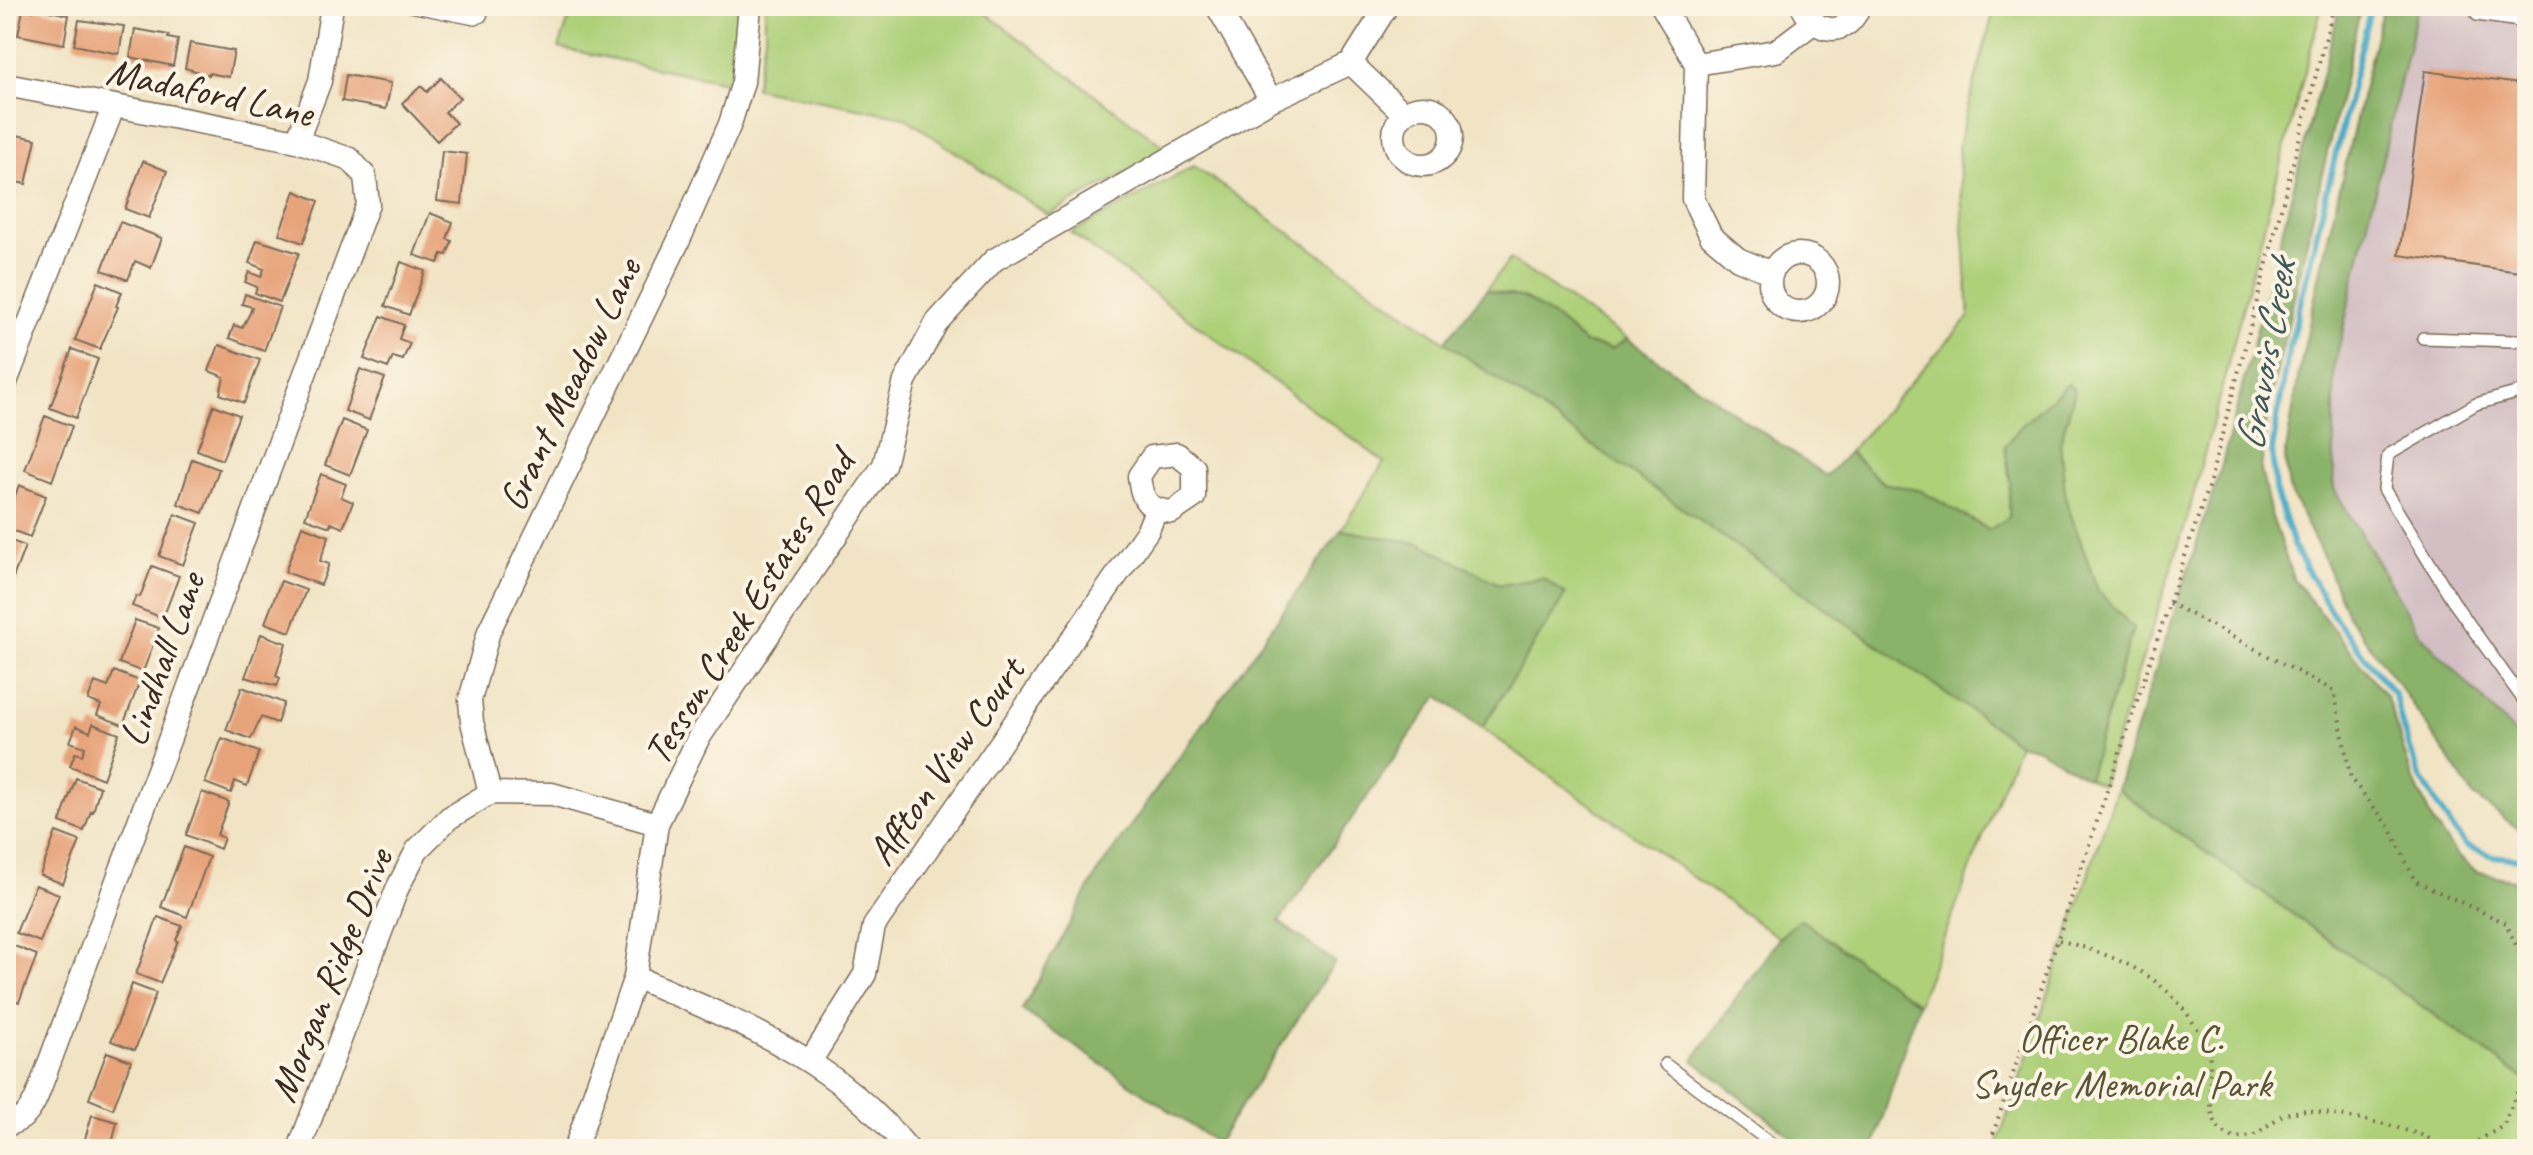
<svg xmlns="http://www.w3.org/2000/svg" width="2533" height="1155" viewBox="0 0 2533 1155" font-family="Caveat,sans-serif">
<style>
.industrial{fill:#d2bec3}
.green{fill:#add079;stroke:#747d4c;stroke-width:2}
.forest{fill:#8ab269;stroke:#626e44;stroke-width:2}
.lines{fill:none;stroke-linecap:round;stroke-linejoin:round}
.stream{stroke:#48acc8;stroke-width:6}
.building{fill:#e7a379}
.lane-casing{stroke:#7b6b58;stroke-width:14}
.street-casing{stroke:#7b6b58;stroke-width:25}
.path{stroke:#7b6b58;stroke-width:4;stroke-dasharray:2 6;stroke-linecap:butt}
.lane{stroke:#fff;stroke-width:11}
.street{stroke:#fff;stroke-width:22}
.labels{text-anchor:middle;stroke-width:8;stroke-linejoin:round;paint-order:stroke}
.street-label{font-size:40px;fill:#3b2a1e;stroke:#fcf5e5}
.park-label{font-size:40px;fill:#585435;stroke:#fcf5e5}
.water-label{font-size:42px;font-style:italic;fill:#40585a;stroke:#fcf5e5}
</style>
<rect width="100%" height="100%" fill="#fcf5e5"/>
<filter id="ink" filterUnits="userSpaceOnUse"><feTurbulence type="fractalNoise" baseFrequency=".0125" numOctaves="2"/><feDisplacementMap in="SourceGraphic" scale="16" xChannelSelector="R" yChannelSelector="G"/><feConvolveMatrix kernelMatrix="1 2 1 2 8 2 1 2 1" color-interpolation-filters="sRGB"/></filter>
<filter id="wash" filterUnits="userSpaceOnUse"><feTurbulence type="fractalNoise" baseFrequency=".006" numOctaves="4" result="noise"/><feDisplacementMap in="SourceGraphic" scale="32" xChannelSelector="R" yChannelSelector="G"/><feGaussianBlur stdDeviation="1.8" result="paint"/><feColorMatrix in="noise" values="0 0 0 0 0 0 0 0 0 0 0 0 0 0 0 0 0 1.4 0 .05"/><feComposite in="paint" operator="in"/></filter>
<g filter="url(#wash)">
<rect width="100%" height="100%" fill="#f1e4c5"/>
<!-- industrial -->
<path class="industrial" d="M 2418,6 L 2527,6 L 2527,746 L 2420,634 L 2334,489 L 2334,368 Z"/>
<!-- green -->
<path class="green" d="M 573,6 L 740,6 L 737,58 L 731,83 L 559,48 Z
M 765,6 L 976,6 L 1169,150 L 1048,215 L 904,117 L 755,88 L 765,37 Z
M 1995,6 L 2322,6 L 2188,516 L 2102,785 L 2088,778 L 2133,629 L 2098,591 L 2066,501 L 2060,443 L 2075,391 L 2005,445 L 2010,482 L 2009,518 L 1990,530 L 1921,491 L 1883,483 L 1849,452 L 1969,317 L 1958,145 Z
M 1194,166 L 2019,744 L 1918,1004 L 1800,920 L 1779,938 L 1482,728 L 1565,594 L 1543,578 L 1500,585 L 1422,544 L 1341,530 L 1384,462 L 1071,233 Z
M 1510,259 L 1627,339 L 1612,349 L 1584,343 L 1557,319 L 1524,298 L 1486,290 Z
M 2117,789 L 2527,1081 L 2527,1149 L 1996,1149 Z"/>
<!-- forest -->
<path class="forest" d="M 2340,6 L 2361,6 L 2267,414 L 2261,470 L 2270,511 L 2293,578 L 2387,697 L 2412,777 L 2434,824 L 2458,856 L 2476,871 L 2516,881 L 2527,889 L 2527,1081 L 2117,789 L 2222,465 Z
M 2383,6 L 2418,6 L 2334,368 L 2334,489 L 2420,634 L 2527,746 L 2527,835 L 2474,796 L 2401,688 L 2348,616 L 2322,554 L 2289,489 L 2285,458 L 2299,373 L 2324,254 Z
M 1486,290 L 1524,298 L 1557,319 L 1584,343 L 1612,349 L 1627,339 L 1826,476 L 1849,452 L 1883,483 L 1921,491 L 1989,530 L 2009,517 L 2010,481 L 2005,445 L 2021,426 L 2068,384 L 2075,391 L 2060,443 L 2066,501 L 2098,591 L 2133,628 L 2088,778 L 2038,749 L 2019,744 L 1445,342 Z
M 1341,530 L 1422,544 L 1500,585 L 1543,578 L 1566,594 L 1482,728 L 1438,696 L 1279,922 L 1335,962 L 1217,1143 L 1022,1010 L 1099,870 Z
M 1800,919 L 1918,1004 L 1873,1149 L 1807,1149 L 1693,1060 L 1779,938 Z"/>
<g class="lines">
<!-- stream -->
<path class="stream" d="M 2371,6 L 2288,354 L 2272,450 L 2275,490 L 2293,545 L 2336,620 L 2395,695 L 2403,729 L 2420,776 L 2447,821 L 2466,846 L 2493,856 L 2527,860"/>
</g>
<g id="blocks">
<!-- building -->
<path class="building" d="M 6,6 L 12,7 L 8,32 L 6,32 Z
M 34,8 L 69,15 L 64,44 L 18,35 L 23,9 L 33,11 Z
M 79,20 L 124,26 L 119,54 L 74,45 Z
M 135,29 L 169,35 L 168,38 L 178,40 L 173,66 L 130,57 Z
M 190,43 L 234,51 L 229,77 L 209,73 L 209,75 L 185,68 Z
M 2425,71 L 2527,85 L 2527,273 L 2399,255 Z
M 346,75 L 391,83 L 386,109 L 342,101 Z
M 441,78 L 460,98 L 445,112 L 456,123 L 437,141 L 402,103 L 421,86 L 427,92 Z
M 12,134 L 36,139 L 26,184 L 6,180 L 6,151 Z
M 442,151 L 467,154 L 462,204 L 437,201 Z
M 143,161 L 167,171 L 149,218 L 125,209 Z
M 295,191 L 319,201 L 303,243 L 279,234 Z
M 6,194 L 15,196 L 7,231 L 6,231 Z
M 430,213 L 453,222 L 447,239 L 452,241 L 447,255 L 442,254 L 438,263 L 414,255 Z
M 120,222 L 162,238 L 151,268 L 135,261 L 128,280 L 102,270 Z
M 257,240 L 299,253 L 280,302 L 255,293 L 257,287 L 245,282 L 249,272 L 261,277 L 264,269 L 249,263 Z
M 401,262 L 425,271 L 409,315 L 385,306 Z
M 98,282 L 122,292 L 116,306 L 118,307 L 100,349 L 75,340 Z
M 245,294 L 280,307 L 264,351 L 229,338 L 234,325 L 242,328 L 250,313 L 252,307 L 242,304 Z
M 381,316 L 404,325 L 399,339 L 410,343 L 403,360 L 393,357 L 388,368 L 364,359 Z
M 219,345 L 260,360 L 244,403 L 220,394 L 224,377 L 209,371 Z
M 72,349 L 98,359 L 76,418 L 50,408 Z
M 360,369 L 385,378 L 369,420 L 345,411 Z
M 214,405 L 239,415 L 222,460 L 197,450 Z
M 45,416 L 72,426 L 52,481 L 25,470 Z
M 342,420 L 367,430 L 350,475 L 325,465 Z
M 192,459 L 219,469 L 203,513 L 178,504 Z
M 321,474 L 346,484 L 341,497 L 353,502 L 343,528 L 331,523 L 330,527 L 305,518 Z
M 19,485 L 46,496 L 30,537 L 6,528 L 6,521 Z
M 175,514 L 199,523 L 183,565 L 159,556 Z
M 302,526 L 329,536 L 320,561 L 329,564 L 321,585 L 285,572 Z
M 6,539 L 25,546 L 8,591 L 6,590 Z
M 152,566 L 179,576 L 163,618 L 132,606 L 136,596 L 140,597 Z
M 281,581 L 306,590 L 290,632 L 265,623 Z
M 135,620 L 159,628 L 143,672 L 119,663 Z
M 261,634 L 286,643 L 276,676 L 280,678 L 277,686 L 245,677 Z
M 114,671 L 140,681 L 123,725 L 97,715 L 101,705 L 88,700 L 95,682 L 108,687 Z
M 242,687 L 284,703 L 277,723 L 261,717 L 251,739 L 226,730 Z
M 93,724 L 119,734 L 103,779 L 70,766 L 75,753 L 82,755 L 85,747 L 70,742 L 76,726 L 90,732 Z
M 222,738 L 259,752 L 247,786 L 235,781 L 231,793 L 205,783 Z
M 76,778 L 100,787 L 93,812 L 91,811 L 84,831 L 60,822 Z
M 202,792 L 229,802 L 217,835 L 224,838 L 220,849 L 186,835 Z
M 56,832 L 80,841 L 63,884 L 40,875 Z
M 184,847 L 209,857 L 187,917 L 161,907 Z
M 35,885 L 59,894 L 40,942 L 16,933 Z
M 158,917 L 182,926 L 176,940 L 178,941 L 160,983 L 136,974 Z
M 12,945 L 37,955 L 19,1002 L 6,997 L 6,960 Z
M 132,984 L 156,993 L 135,1050 L 111,1041 Z
M 107,1052 L 131,1061 L 113,1109 L 89,1099 Z
M 92,1115 L 117,1122 L 111,1149 L 82,1149 Z"/>
</g>
</g>
<g filter="url(#ink)">
<use href="#blocks" fill-opacity="0" stroke="#7b6b58" stroke-width="2"/>
<g class="lines">
<!-- lane casing -->
<g class="lane-casing">
<path id="lane" d="M 410,6 L 475,19 L 481,16 L 484,6
M 2478,6 L 2477,15 L 2527,22
M 2423,338 L 2513,341 L 2527,338
M 2527,390 L 2476,404 L 2388,455 L 2384,489 L 2457,607 L 2527,705
M 1665,1064 L 1779,1149"/>
</g>
<!-- street casing -->
<g class="street-casing">
<path id="street" d="M 1217,6 L 1271,100
M 1662,6 L 1696,64 L 1693,199 L 1711,236 L 1738,259 L 1772,273
M 1802,6 C 1814,35 1849,38 1859,6
M 1351,63 L 1404,114
M 1696,64 L 1776,51 L 1813,23
M 6,85 L 297,141 L 350,159 L 365,176 L 368,204 L 37,1096 C 30,1112 24,1120 6,1125
M1394 136a29 29 0 1 1 58 0a29 29 0 1 1-58 0Z
M 297,141 L 320,81 L 332,6
M1770 283a29 29 0 1 1 58 0a29 29 0 1 1-58 0Z
M 6,382 L 113,108
M 1177,454 L 1194,468 L 1194,497 L 1172,512 C 1146,509 1142,500 1139,476 L 1152,457 Z
M 490,793 L 472,722 L 470,700 L 489,631 L 679,240 L 730,124 L 743,82 L 750,6
M 635,977 C 741,1023 832,1057 908,1149
M 811,1060 L 865,974 L 874,926 L 1148,530 L 1156,510
M 299,1149 L 397,889 L 417,850 L 449,818 L 490,793 L 552,794 L 657,824
M 575,1149 L 635,977 L 657,824 L 698,739 L 884,465 L 905,381 L 937,322 L 994,260 L 1271,100 L 1351,63 L 1387,6"/>
</g>
<!-- path -->
<path class="path" d="M 2169,603 L 2334,691 L 2351,779 L 2390,827 L 2415,881 L 2506,923 L 2527,969
M 2059,940 C 2112,955 2161,972 2192,1021 C 2197,1029 2206,1038 2208,1047 C 2214,1071 2204,1105 2218,1127 C 2221,1131 2229,1135 2233,1138 L 2253,1136 L 2284,1114 L 2307,1110 L 2385,1124 L 2425,1136 L 2445,1149
M 1988,1149 L 2210,481 L 2334,6
M 2464,1149 L 2503,1126 L 2527,1069"/>
<!-- lane -->
<use href="#lane" class="lane"/>
<!-- street -->
<use href="#street" class="street"/>
</g>
</g>
<g class="labels">
<!-- street labels -->
<g class="street-label">
<text transform="translate(210 91) rotate(12)" y="14">Madaford Lane</text>
<text transform="translate(569 384) rotate(-64)" y="14">Grant Meadow Lane</text>
<text transform="translate(748 607) rotate(-58)" y="14">Tesson Creek Estates Road</text>
<text transform="translate(161 659) rotate(-70)" y="14">Lindhall Lane</text>
<text transform="translate(945 761) rotate(-55)" y="14">Affton View Court</text>
<text transform="translate(330 975) rotate(-68)" y="14">Morgan Ridge Drive</text>
</g>
<!-- park labels -->
<g class="park-label">
<text x="2121" y="1051">Officer Blake C.<tspan x="2121" dy="46">Snyder Memorial Park</tspan></text>
</g>
<!-- water labels -->
<g class="water-label">
<text transform="translate(2264 355) rotate(-80)" y="15">Gravois Creek</text>
</g>
</g>
<!-- margin -->
<rect width="2533" height="1155" fill="none" stroke="#fcf5e5" stroke-width="32"/>
</svg>
